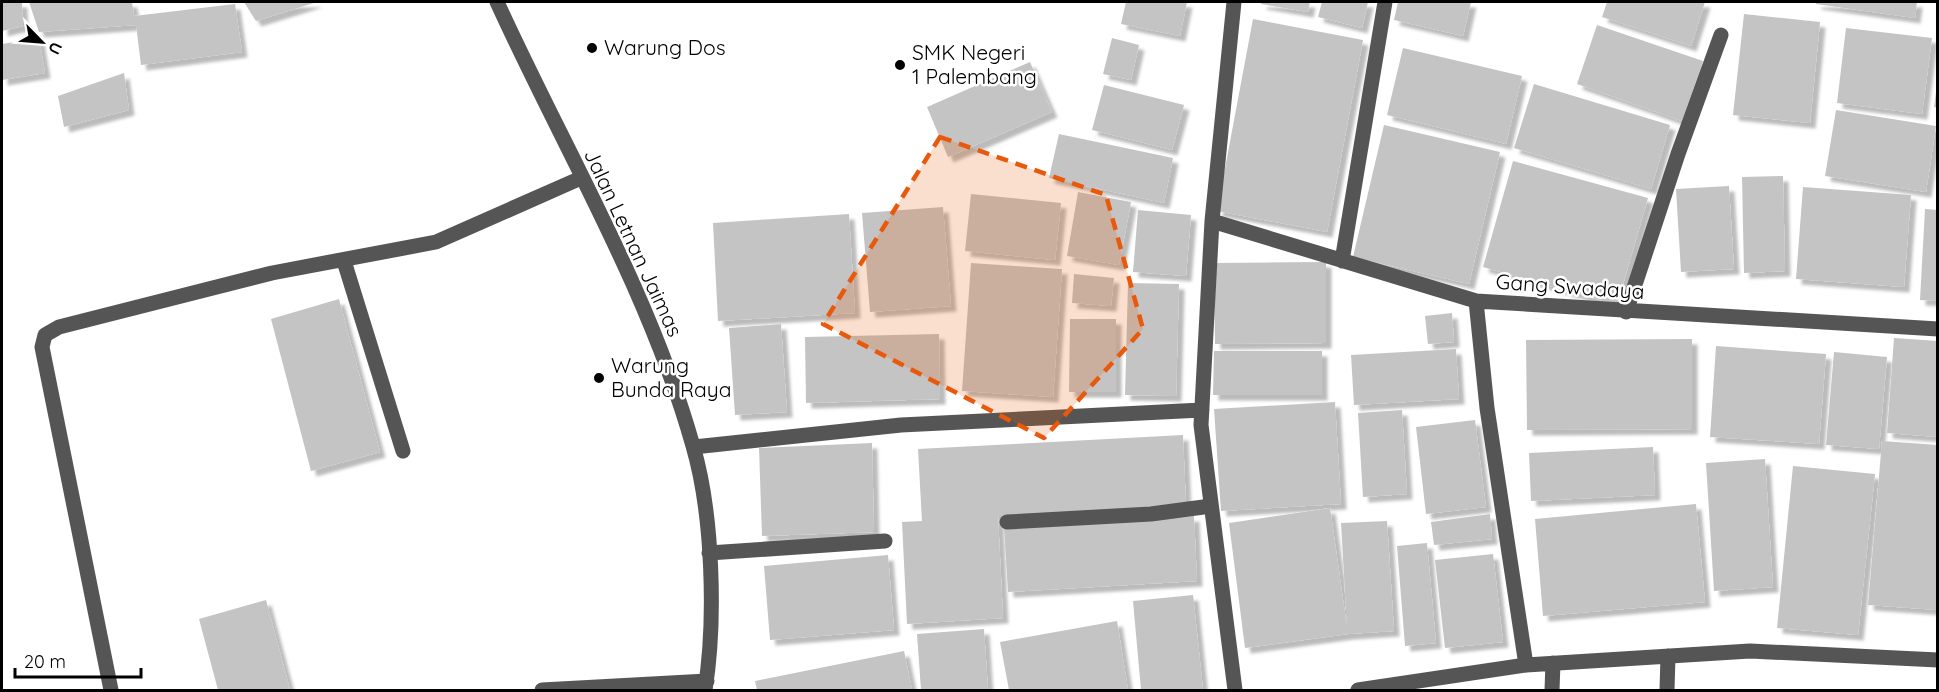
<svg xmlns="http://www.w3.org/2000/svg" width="1939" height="692" viewBox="0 0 1939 692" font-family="Quicksand,sans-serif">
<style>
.building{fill:#c4c4c4;filter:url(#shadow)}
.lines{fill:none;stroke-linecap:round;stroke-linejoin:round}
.minor{stroke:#555;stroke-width:15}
.marked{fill:#e8590c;fill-opacity:0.2;stroke:#e8590c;stroke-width:4.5;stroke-dasharray:12 8;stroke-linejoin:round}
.poi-dot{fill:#000;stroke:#fff;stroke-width:2}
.labels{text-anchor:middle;stroke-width:5;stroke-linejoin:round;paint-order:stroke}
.poi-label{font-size:21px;fill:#000;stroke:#fff;text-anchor:start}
.street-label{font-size:21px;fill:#000;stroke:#fff}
</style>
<defs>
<filter id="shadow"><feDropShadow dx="5.5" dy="5.5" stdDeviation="1.5" flood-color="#0004"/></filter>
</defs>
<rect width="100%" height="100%" fill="#fff"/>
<!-- building -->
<path class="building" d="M 2,2 L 22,2 L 23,26 L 2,31 Z
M 29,2 L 132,2 L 134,16 L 235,4 L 242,52 L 141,65 L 136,25 L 39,32 Z
M 244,2 L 317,2 L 256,21 Z
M 1126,2 L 1187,2 L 1180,36 L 1121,24 Z
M 1262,2 L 1310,2 L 1308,12 L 1261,4 Z
M 1322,2 L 1368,2 L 1362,28 L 1318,17 Z
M 1398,2 L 1471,2 L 1463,36 L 1394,20 Z
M 1607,2 L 1705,2 L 1691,46 L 1602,17 Z
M 1816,2 L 1917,2 L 1915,18 L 1816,4 Z
M 1744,14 L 1820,22 L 1810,123 L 1733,115 Z
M 1253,19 L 1363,40 L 1327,232 L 1217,211 Z
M 1597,25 L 1703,61 L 1682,121 L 1577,84 Z
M 1846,28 L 1932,38 L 1922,114 L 1837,103 Z
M 39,38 L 45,73 L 2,80 L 2,44 Z
M 1112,38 L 1139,45 L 1131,80 L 1103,74 Z
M 1403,48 L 1522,76 L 1506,144 L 1387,115 Z
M 1030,62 L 1052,112 L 948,157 L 927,107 Z
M 124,73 L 129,110 L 64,127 L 58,96 Z
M 1534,84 L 1670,125 L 1651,189 L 1514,148 Z
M 1104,85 L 1184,105 L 1172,150 L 1092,130 Z
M 1936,92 L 1938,92 L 1938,108 L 1934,107 Z
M 1836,110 L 1936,126 L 1926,192 L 1825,176 Z
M 1384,125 L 1500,152 L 1469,284 L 1353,257 Z
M 1059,134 L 1173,158 L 1164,203 L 1049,178 Z
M 1513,161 L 1648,198 L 1617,305 L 1483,267 Z
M 1783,176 L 1785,271 L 1744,273 L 1742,177 Z
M 1729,186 L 1734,269 L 1681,272 L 1676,189 Z
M 1803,187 L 1911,195 L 1904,287 L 1796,279 Z
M 1078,192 L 1131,202 L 1119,265 L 1067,256 Z
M 971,194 L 1061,203 L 1055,260 L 965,251 Z
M 943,207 L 951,306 L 870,312 L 862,213 Z
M 1925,209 L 1938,210 L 1938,301 L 1920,300 Z
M 1138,210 L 1191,215 L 1186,276 L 1133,272 Z
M 849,214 L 855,313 L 718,321 L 713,223 Z
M 1326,262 L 1326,343 L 1215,344 L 1214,263 Z
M 971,263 L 1062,269 L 1053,397 L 962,391 Z
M 1074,274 L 1114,278 L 1111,306 L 1072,303 Z
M 1128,283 L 1179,284 L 1176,396 L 1125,395 Z
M 339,299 L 380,452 L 311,471 L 271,319 Z
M 1452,313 L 1454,342 L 1428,344 L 1425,316 Z
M 1070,319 L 1116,319 L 1116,392 L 1069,392 Z
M 781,324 L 787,412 L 735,415 L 729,328 Z
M 939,334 L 940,399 L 806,403 L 805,337 Z
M 1894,338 L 1938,341 L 1938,437 L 1887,433 Z
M 1692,339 L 1692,429 L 1527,430 L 1526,340 Z
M 1716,346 L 1826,354 L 1819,444 L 1710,437 Z
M 1456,349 L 1459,399 L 1354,405 L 1351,355 Z
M 1214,351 L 1322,351 L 1322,395 L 1213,395 Z
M 1834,352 L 1887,357 L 1879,449 L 1826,445 Z
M 1335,402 L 1341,504 L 1221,511 L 1214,409 Z
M 1402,410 L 1407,494 L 1363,497 L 1358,413 Z
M 1475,420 L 1486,507 L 1426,514 L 1416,427 Z
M 1183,435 L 1186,506 L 998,516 L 1003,618 L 907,624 L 902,522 L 922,521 L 918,449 Z
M 1882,441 L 1938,445 L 1938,610 L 1868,605 Z
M 872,443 L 874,532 L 762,536 L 759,448 Z
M 1653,447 L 1655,495 L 1531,501 L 1529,453 Z
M 1765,459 L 1773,587 L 1714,591 L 1706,463 Z
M 1793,466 L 1875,474 L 1858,635 L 1777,628 Z
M 1696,504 L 1705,602 L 1543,616 L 1535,519 Z
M 1330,508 L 1347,628 L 1341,523 L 1387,521 L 1394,631 L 1348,634 L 1245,648 L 1229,523 Z
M 1490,514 L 1492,539 L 1434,545 L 1431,522 Z
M 1194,516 L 1197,581 L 1008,592 L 1004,528 Z
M 1427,543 L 1436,643 L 1405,646 L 1397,546 Z
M 1493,554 L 1503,642 L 1445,648 L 1435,560 Z
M 888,555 L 894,630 L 770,640 L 764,566 Z
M 1193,595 L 1203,690 L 1141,690 L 1133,601 Z
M 266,600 L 290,690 L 218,690 L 199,619 Z
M 1117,621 L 1128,690 L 1009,690 L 1000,642 Z
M 984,629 L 988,690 L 921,690 L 917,634 Z
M 904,651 L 912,690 L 757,690 L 755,681 Z"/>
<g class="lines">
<!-- minor -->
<path class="minor" d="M 497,2 C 564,149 649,290 693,446 C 713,514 716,621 705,690
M 1234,2 L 1212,221 L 1201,425 L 1235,690
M 1212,221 L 1476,301 L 1938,329
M 344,261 L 403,451
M 1342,261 L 1385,2
M 1476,301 L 1487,408 L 1526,665
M 1626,312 L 1678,154 L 1721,35
M 694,447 L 901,425 L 1202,410
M 1007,522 L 1151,514 L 1211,506
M 709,553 L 885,541
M 111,690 L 42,347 L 45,335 L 59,327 L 272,273 L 436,242 L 581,178
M 542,690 L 707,681
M 1358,690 L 1526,665 L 1750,651 L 1938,660
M 1552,690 L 1553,663
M 1667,690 L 1668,656"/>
</g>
<!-- marked area -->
<path class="marked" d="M 940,137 L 1106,195 L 1143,329 L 1044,438 L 823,324 Z"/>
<!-- markers -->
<g class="poi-dot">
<circle cx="592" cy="48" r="6"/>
<circle cx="900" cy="65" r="6"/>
<circle cx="599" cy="378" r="6"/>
</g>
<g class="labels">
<!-- poi labels -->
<g class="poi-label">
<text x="604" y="55">Warung Dos</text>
<text x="912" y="60">SMK Negeri<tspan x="912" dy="24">1 Palembang</tspan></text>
<text x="611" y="373">Warung<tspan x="611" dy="24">Bunda Raya</tspan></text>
</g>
<!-- street labels -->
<g class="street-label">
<text transform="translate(633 243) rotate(65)" y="7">Jalan Letnan Jaimas</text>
<text transform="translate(1570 287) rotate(4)" y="7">Gang Swadaya</text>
</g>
</g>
<!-- border -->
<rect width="1939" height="692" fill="none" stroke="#000000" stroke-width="6"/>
<!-- north arrow -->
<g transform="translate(42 42) rotate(115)" stroke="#ffffff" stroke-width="4.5" paint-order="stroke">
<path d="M0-4.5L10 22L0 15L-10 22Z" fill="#000000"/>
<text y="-9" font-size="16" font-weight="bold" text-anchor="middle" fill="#000000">U</text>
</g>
<!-- scale -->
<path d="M15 668v9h126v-9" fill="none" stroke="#000000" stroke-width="3"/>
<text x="24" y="668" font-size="18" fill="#000000" stroke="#ffffff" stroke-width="4.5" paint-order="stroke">20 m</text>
</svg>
